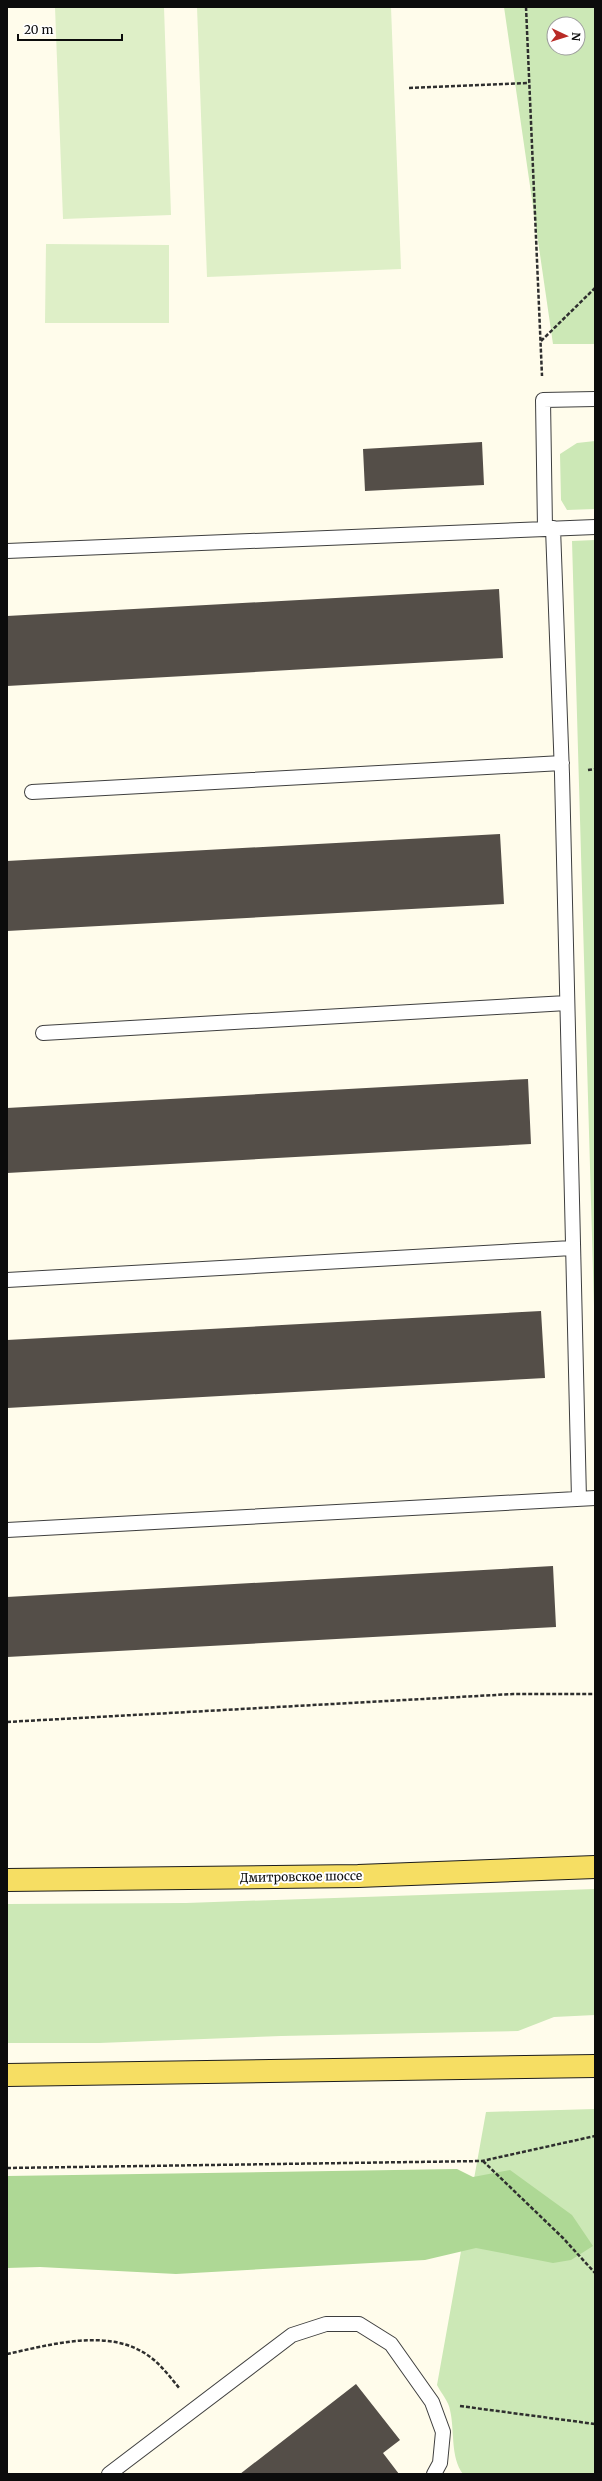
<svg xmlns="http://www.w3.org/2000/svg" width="602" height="2481" viewBox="0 0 602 2481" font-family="Merriweather,serif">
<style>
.green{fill:#cce8b6;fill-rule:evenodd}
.forest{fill:#aed895}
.pitch{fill:#deefc7}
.building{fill:#544e48}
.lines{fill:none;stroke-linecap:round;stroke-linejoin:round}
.service-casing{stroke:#3f3f3f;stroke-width:16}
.primary-casing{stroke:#1d1d1d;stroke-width:24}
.path{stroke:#2e2e2e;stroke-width:2.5;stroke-dasharray:4 2;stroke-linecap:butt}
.service{stroke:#fff;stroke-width:14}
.primary{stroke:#f6de63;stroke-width:22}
.labels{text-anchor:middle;stroke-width:4;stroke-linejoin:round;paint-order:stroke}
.street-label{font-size:12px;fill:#0c0c0c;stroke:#fff}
</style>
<rect width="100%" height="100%" fill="#fffceb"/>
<!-- green -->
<path class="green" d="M 504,7 L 595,7 L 595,344 L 553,344 ZM 554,24 L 578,24 L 578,48 L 554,48 Z
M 595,441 L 595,509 L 567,510 L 561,500 L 560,454 L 577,443 Z
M 595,540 L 595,1341 L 572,541 Z
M 595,1889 L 595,2015 L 554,2017 L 518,2031 L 281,2036 L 99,2043 L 7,2043 L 7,1904 L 186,1903 Z
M 595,2109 L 595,2474 L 463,2474 C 450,2457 455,2431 450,2410 C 449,2402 441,2393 437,2385 L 486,2112 Z"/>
<!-- forest -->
<path class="forest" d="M 457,2169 L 473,2177 L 510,2170 L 572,2215 L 593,2246 L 571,2260 L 553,2263 L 476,2248 L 425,2260 L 176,2274 L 40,2267 L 7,2268 L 7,2176 Z"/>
<!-- pitch -->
<path class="pitch" d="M 55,7 L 164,7 L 171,215 L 63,219 Z
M 197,7 L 391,7 L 401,269 L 207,277 Z
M 46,244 L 169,245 L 169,323 L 45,323 Z"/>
<!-- building -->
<path class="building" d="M 482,442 L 484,485 L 365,491 L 363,449 Z
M 499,589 L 503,658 L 7,686 L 7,616 Z
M 500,834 L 504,904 L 7,931 L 7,861 Z
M 528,1079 L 531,1144 L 7,1173 L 7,1108 Z
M 541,1311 L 545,1378 L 7,1408 L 7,1340 Z
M 553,1566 L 556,1627 L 7,1657 L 7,1597 Z
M 356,2384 L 400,2440 L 383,2453 L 399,2474 L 240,2474 Z"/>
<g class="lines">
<!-- service casing -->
<g class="service-casing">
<path id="service" d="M 545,528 L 543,400 L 595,399
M 553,528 L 562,774 L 579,1499
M 7,551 L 595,527
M 32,792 L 562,763
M 43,1033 L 567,1003
M 7,1280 L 572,1248
M 7,1530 L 595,1498
M 109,2474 L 292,2335 L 326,2324 L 359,2324 L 391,2344 L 432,2402 L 443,2432 L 440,2463 L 434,2474"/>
</g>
<!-- primary casing -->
<g class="primary-casing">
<path id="primary" d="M 7,1880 L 358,1876 L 595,1867
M 7,2075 L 595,2066"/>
</g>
<!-- path -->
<path class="path" d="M 526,7 L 542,376
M 409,88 L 529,83
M 541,341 L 595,288
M 588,770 L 595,769
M 7,1722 L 513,1694 L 595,1694
M 483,2161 L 563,2238 L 595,2273
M 7,2168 L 482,2161 L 595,2136
M 7,2354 C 50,2345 106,2328 146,2354 C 160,2363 170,2377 180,2389
M 460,2406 L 595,2424"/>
<!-- service -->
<use href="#service" class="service"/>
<!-- primary -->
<use href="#primary" class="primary"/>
</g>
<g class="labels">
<!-- street labels -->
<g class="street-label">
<text transform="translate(301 1877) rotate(-1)" y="4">Дмитровское шоссе</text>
</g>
</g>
<!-- border -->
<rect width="602" height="2481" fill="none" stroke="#0c0c0c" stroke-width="16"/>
<!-- north arrow -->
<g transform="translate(566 36) rotate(94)"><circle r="19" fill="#ffffff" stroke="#9e9e9e"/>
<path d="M0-3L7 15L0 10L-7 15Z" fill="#b92b26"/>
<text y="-6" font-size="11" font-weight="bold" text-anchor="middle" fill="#0c0c0c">N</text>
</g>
<!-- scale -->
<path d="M18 34v6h104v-6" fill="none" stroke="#0c0c0c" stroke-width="2"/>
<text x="24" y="34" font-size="12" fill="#0c0c0c" stroke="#ffffff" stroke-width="3" paint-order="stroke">20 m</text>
</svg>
